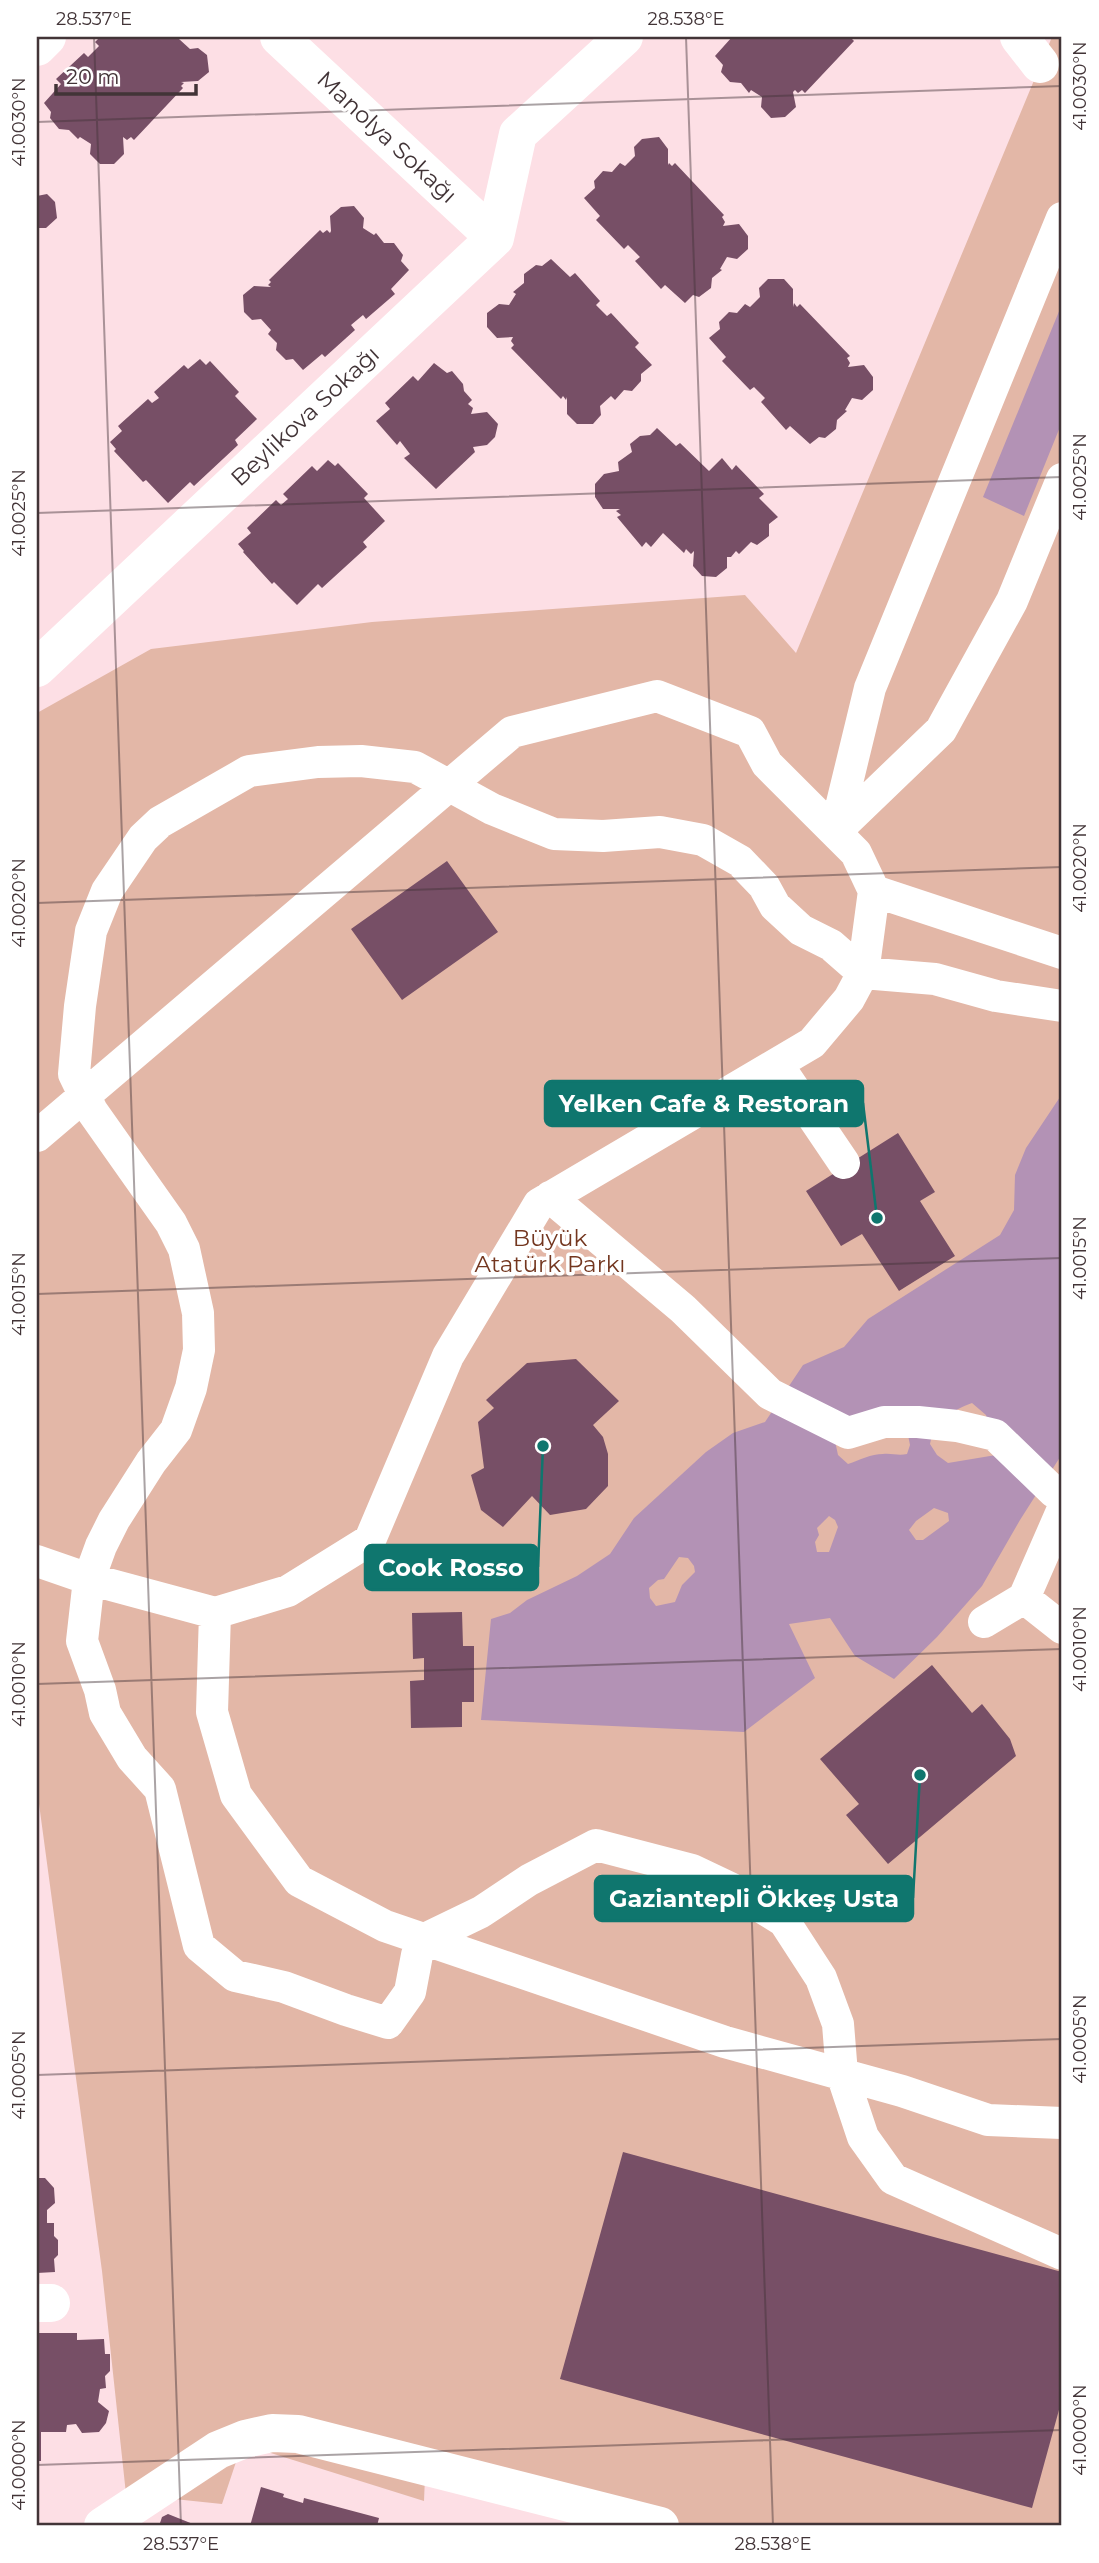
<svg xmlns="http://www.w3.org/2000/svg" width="1099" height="2563" viewBox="0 0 1099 2563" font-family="Montserrat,sans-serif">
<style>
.green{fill:#e3b7a7}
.water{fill:#b392b5;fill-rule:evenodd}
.building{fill:#774f66}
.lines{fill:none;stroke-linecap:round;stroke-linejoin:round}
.pedestrian{stroke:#fff;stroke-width:32}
.minor{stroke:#fff;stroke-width:38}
.ticks{fill:none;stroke:#423437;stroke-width:2;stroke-opacity:0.45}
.labels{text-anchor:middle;stroke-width:7;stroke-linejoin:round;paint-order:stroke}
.street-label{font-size:23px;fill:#423437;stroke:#fff}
.park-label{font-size:23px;fill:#73361f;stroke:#fff}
.leader{fill:none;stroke:#0f766e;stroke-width:2.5}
.callout-dot{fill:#0f766e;stroke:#fff;stroke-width:2.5}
.callout{fill:#0f766e;stroke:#0f766e;stroke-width:2.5}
.callout-label{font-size:24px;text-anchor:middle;font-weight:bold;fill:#fff}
.neatline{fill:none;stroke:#423437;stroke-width:2.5}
.ticks-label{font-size:18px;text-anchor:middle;fill:#423437}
</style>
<rect width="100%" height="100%" fill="#fddfe5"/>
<!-- green -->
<path class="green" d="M 1052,37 L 1062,37 L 1062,2526 L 672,2526 L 425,2477 L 424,2501 L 242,2444 L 222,2504 L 126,2494 L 102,2271 L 37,1789 L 37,713 L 151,649 L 372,622 L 745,595 L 796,653 Z"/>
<!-- water -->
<path class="water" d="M 1062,304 L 1062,422 L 1024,516 L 983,497 Z
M 1062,1094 L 1062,1454 L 1020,1520 L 982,1586 L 937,1637 L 894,1679 L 855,1656 L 830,1618 L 789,1624 L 815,1678 L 744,1732 L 481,1720 L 491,1619 L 510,1613 L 527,1600 L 577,1576 L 610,1554 L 634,1518 L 706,1452 L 733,1433 L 765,1422 L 803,1365 L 844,1347 L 868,1319 L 1000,1235 L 1014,1210 L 1015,1175 L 1026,1148 ZM 972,1403 L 986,1415 L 996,1455 L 948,1463 L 937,1455 L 930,1444 C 935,1421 951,1411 972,1403 ZM 908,1435 L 910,1445 L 907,1454 C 898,1456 892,1453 883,1454 C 871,1454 860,1460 848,1464 L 838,1455 L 835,1441 ZM 934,1508 L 948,1513 L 949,1521 L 923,1540 L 916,1540 L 909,1530 L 916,1521 ZM 829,1516 L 835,1520 L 838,1527 L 829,1552 L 817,1552 L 815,1542 L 819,1535 L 817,1528 ZM 679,1557 L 688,1558 L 694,1566 L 695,1572 L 682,1585 L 675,1602 L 656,1606 L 650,1598 L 649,1588 L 658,1580 L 664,1579 Z"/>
<!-- building -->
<path class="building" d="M 100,37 L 180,37 L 179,39 L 190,49 L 198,48 L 207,55 L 209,72 L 198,81 L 181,82 L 184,83 L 181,86 L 183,88 L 134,140 L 131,137 L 127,140 L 123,137 L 124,154 L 114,164 L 100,164 L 90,154 L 91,144 L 80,137 L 78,139 L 69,130 L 59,129 L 50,118 L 51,112 L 44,103 L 61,84 L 56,79 L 84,53 L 88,57 L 99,46 L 95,42 Z
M 732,37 L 855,37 L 852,39 L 854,41 L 805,93 L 802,90 L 798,93 L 795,90 L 793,92 L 796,107 L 785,117 L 771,118 L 761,107 L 762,97 L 751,90 L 749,93 L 741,83 L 730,82 L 721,72 L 723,65 L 715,56 Z
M 659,137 L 668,149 L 668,165 L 669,163 L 672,166 L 675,163 L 724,215 L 722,217 L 725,222 L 723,226 L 739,224 L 748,236 L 748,249 L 737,259 L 727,257 L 720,269 L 722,270 L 712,278 L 711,288 L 699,297 L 693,295 L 685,303 L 665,285 L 661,289 L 635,261 L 640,257 L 628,245 L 624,249 L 596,220 L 600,216 L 584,198 L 595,188 L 594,181 L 603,171 L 612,172 L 620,163 L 625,166 L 635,156 L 634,147 L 642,139 Z
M 47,194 L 55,202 L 57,218 L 46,228 L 37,228 L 37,196 Z
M 354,206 L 364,218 L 363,228 L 374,235 L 376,233 L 384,243 L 394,243 L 403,255 L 401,261 L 409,270 L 391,289 L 395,294 L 366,319 L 363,315 L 351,325 L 355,330 L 325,357 L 322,354 L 303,370 L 293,359 L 286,360 L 276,350 L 277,343 L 268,334 L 271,330 L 261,319 L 252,320 L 244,312 L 243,295 L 254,286 L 271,287 L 268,285 L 271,282 L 269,280 L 320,230 L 323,233 L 327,230 L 330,233 L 331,231 L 330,216 L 341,207 Z
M 551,259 L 570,277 L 575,273 L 600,301 L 596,305 L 607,316 L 611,313 L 639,343 L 635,347 L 652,365 L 641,374 L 641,381 L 632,391 L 624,390 L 615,400 L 611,396 L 600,406 L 601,415 L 593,424 L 577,424 L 567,414 L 567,397 L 566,400 L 563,396 L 561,399 L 511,348 L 514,345 L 511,341 L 513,337 L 497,338 L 487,327 L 487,313 L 499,304 L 509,305 L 516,294 L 513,292 L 524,283 L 524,274 L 536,265 L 542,266 Z
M 768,279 L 784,279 L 793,289 L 793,307 L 794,303 L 797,307 L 800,304 L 850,356 L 847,358 L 850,363 L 848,367 L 864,365 L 873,377 L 873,390 L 862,400 L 852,398 L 845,410 L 847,411 L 837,420 L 836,429 L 825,438 L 819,437 L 810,444 L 790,426 L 786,430 L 761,402 L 765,398 L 754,387 L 750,390 L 722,361 L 726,357 L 709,338 L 720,329 L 719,322 L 729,312 L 737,313 L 745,304 L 750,307 L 760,297 L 759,288 Z
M 200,359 L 206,365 L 210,361 L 239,392 L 235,396 L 257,419 L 235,440 L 238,445 L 194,486 L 190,482 L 168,503 L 146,480 L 143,482 L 114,451 L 116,449 L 110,442 L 122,431 L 118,426 L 148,399 L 152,403 L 159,398 L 154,392 L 184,365 L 188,369 Z
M 434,363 L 447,373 L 452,371 L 463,384 L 464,391 L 472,400 L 468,404 L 473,408 L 471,414 L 487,412 L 498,424 L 495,437 L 487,445 L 473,447 L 475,452 L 436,489 L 404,458 L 410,454 L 400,441 L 397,445 L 376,421 L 390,409 L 385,403 L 413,376 L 418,381 Z
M 657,428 L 676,446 L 680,443 L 709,471 L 722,458 L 732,470 L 736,465 L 764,494 L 759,498 L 778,517 L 769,524 L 769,536 L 757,545 L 751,542 L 739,554 L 736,551 L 731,557 L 727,557 L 727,568 L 716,577 L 702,576 L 693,566 L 694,551 L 691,554 L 686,549 L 684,553 L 663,533 L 651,547 L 646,542 L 642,547 L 617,517 L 621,515 L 616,511 L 620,509 L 603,509 L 595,497 L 595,484 L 604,474 L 619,471 L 618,462 L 632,452 L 630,444 L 640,436 L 650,435 Z
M 328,460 L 335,466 L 338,463 L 368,494 L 364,498 L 385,521 L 363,542 L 367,547 L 322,588 L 318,584 L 297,605 L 274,582 L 272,584 L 243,552 L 244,551 L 238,544 L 251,533 L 247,528 L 276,500 L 281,505 L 288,499 L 283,494 L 312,466 L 317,471 Z
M 447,861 L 498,932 L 402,1000 L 351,929 Z
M 898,1133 L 935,1192 L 920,1201 L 955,1256 L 899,1291 L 862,1234 L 841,1246 L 806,1191 Z
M 576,1359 L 619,1401 L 593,1425 L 603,1437 L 608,1454 L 608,1486 L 586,1509 L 550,1515 L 532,1496 L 503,1527 L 481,1510 L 471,1475 L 484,1468 L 478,1422 L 494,1408 L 486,1400 L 527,1363 Z
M 462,1612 L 463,1646 L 474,1646 L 474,1702 L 462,1702 L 462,1727 L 411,1728 L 410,1681 L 424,1680 L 424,1658 L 413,1659 L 412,1613 Z
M 932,1665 L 972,1713 L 982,1704 L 1010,1739 L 1016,1756 L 888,1864 L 846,1815 L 859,1804 L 820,1759 Z
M 623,2152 L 1062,2272 L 1062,2399 L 1032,2508 L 560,2379 Z
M 37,2178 L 45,2178 L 54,2188 L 55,2203 L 47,2210 L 47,2223 L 54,2223 L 54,2236 L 58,2240 L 58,2255 L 54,2259 L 55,2272 L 37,2273 Z
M 38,2333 L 77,2333 L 77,2340 L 104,2339 L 105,2354 L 110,2354 L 110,2371 L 105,2376 L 106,2388 L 100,2389 L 98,2402 L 109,2411 L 106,2423 L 99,2432 L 82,2433 L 76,2424 L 67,2425 L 66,2432 L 41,2432 L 41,2461 L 37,2461 Z
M 261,2487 L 284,2494 L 283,2497 L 303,2503 L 304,2498 L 379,2518 L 377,2526 L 250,2526 Z
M 168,2514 L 198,2526 L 159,2526 L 162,2517 Z"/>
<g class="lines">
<!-- pedestrian -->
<path class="pedestrian" d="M 1062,218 L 870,688 L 835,832 L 941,730 L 1012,601 L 1062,479
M 874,891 L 1062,953
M 1062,1006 L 996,996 L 935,979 L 863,973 L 831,945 L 801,930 L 775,906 L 764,886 L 740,861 L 703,840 L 660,832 L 603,836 L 554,834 L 492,809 L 415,767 L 361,761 L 318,762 L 249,771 L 160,822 L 143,838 L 107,891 L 91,931 L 80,1006 L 74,1074 L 92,1111 L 171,1223 L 184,1249 L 198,1313 L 199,1350 L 191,1388 L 176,1430 L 151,1462 L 114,1520 L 101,1546 L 89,1579 L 82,1641 L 100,1690 L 105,1713 L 132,1758 L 160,1789 L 199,1946 L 235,1976 L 284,1987 L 346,2010 L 388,2023 L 410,1992 L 417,1955 L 423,1940 L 481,1912 L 529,1880 L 596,1845 L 692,1870 L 732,1889 L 784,1921 L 821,1978 L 838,2024 L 842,2074 L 863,2137 L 893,2179 L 1062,2254
M 777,1064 L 844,1163
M 37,1136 L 512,732 L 657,696 L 750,732 L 767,764 L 856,853 L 874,891 L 863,973 L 849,999 L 812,1043 L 539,1204 L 448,1356 L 370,1540 L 288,1591 L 215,1613 L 212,1712 L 236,1795 L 299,1881 L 385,1926 L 725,2042 L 902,2091 L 988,2120 L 1062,2123
M 550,1197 L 683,1309 L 770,1394 L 848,1433 L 884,1422 L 918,1422 L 957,1426 L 995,1435 L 1054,1492 L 1062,1496
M 37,1561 L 89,1579 L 215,1613
M 1024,1598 L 1062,1628
M 984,1622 L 1024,1598 L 1062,1511"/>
<!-- minor -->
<path class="minor" d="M 279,37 L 495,238
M 1019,37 L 1040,64
M 37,47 L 47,37
M 37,668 L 495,238 L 518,134 L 624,37
M 37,2303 L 51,2303
M 103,2526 L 218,2450 L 245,2439 L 272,2433 L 298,2434 L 660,2526"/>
</g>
<!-- ticks -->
<path class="ticks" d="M 94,37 L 181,2526M 686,37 L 773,2526M 37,122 L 1062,86M 37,513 L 1062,477M 37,903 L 1062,867M 37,1294 L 1062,1258M 37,1684 L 1062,1649M 37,2075 L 1062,2039M 37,2465 L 1062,2430"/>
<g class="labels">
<!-- street labels -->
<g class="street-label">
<text transform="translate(387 137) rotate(43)" y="8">Manolya Sokağı</text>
<text transform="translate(305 416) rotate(-43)" y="8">Beylikova Sokağı</text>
</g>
<!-- park labels -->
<g class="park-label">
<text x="550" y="1246">Büyük<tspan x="550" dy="26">Atatürk Parkı</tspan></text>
</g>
</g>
<!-- callouts -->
<path class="leader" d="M877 1218L863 1103M543 1446L538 1567M920 1775L913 1898"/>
<g class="callout-dot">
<circle cx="877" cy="1218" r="7"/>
<circle cx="543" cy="1446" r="7"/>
<circle cx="920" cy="1775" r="7"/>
</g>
<g class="callout">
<rect x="545" y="1081" width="318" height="45" rx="7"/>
<rect x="365" y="1545" width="173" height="45" rx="7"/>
<rect x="595" y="1876" width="318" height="45" rx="7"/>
</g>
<g class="callout-label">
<text x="704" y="1112">Yelken Cafe &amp; Restoran</text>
<text x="451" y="1576">Cook Rosso</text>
<text x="754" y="1907">Gaziantepli Ökkeş Usta</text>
</g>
<!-- border -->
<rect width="1099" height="2563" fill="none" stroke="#ffffff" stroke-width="77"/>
<!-- scale -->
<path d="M56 84v10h140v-10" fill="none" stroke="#423437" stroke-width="3.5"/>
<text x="66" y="84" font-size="21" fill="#423437" stroke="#ffffff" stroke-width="5" paint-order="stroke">20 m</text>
<rect x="38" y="38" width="1022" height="2486" class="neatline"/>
<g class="ticks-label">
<text x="94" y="25">28.537°E</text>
<text x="686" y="25">28.538°E</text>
<text transform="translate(1080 86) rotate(-90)" y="6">41.0030°N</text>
<text transform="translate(19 122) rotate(-90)" y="6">41.0030°N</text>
<text transform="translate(1080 477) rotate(-90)" y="6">41.0025°N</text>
<text transform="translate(19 513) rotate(-90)" y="6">41.0025°N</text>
<text transform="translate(1080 868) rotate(-90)" y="6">41.0020°N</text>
<text transform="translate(19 903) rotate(-90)" y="6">41.0020°N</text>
<text transform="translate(1080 1258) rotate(-90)" y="6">41.0015°N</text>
<text transform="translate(19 1294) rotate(-90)" y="6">41.0015°N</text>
<text transform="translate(1080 1649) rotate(-90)" y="6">41.0010°N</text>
<text transform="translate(19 1684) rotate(-90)" y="6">41.0010°N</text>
<text transform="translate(1080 2039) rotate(-90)" y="6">41.0005°N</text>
<text transform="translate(19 2075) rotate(-90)" y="6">41.0005°N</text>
<text transform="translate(1080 2430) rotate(-90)" y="6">41.0000°N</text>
<text transform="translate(19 2465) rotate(-90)" y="6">41.0000°N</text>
<text x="181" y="2550">28.537°E</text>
<text x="773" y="2550">28.538°E</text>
</g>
</svg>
